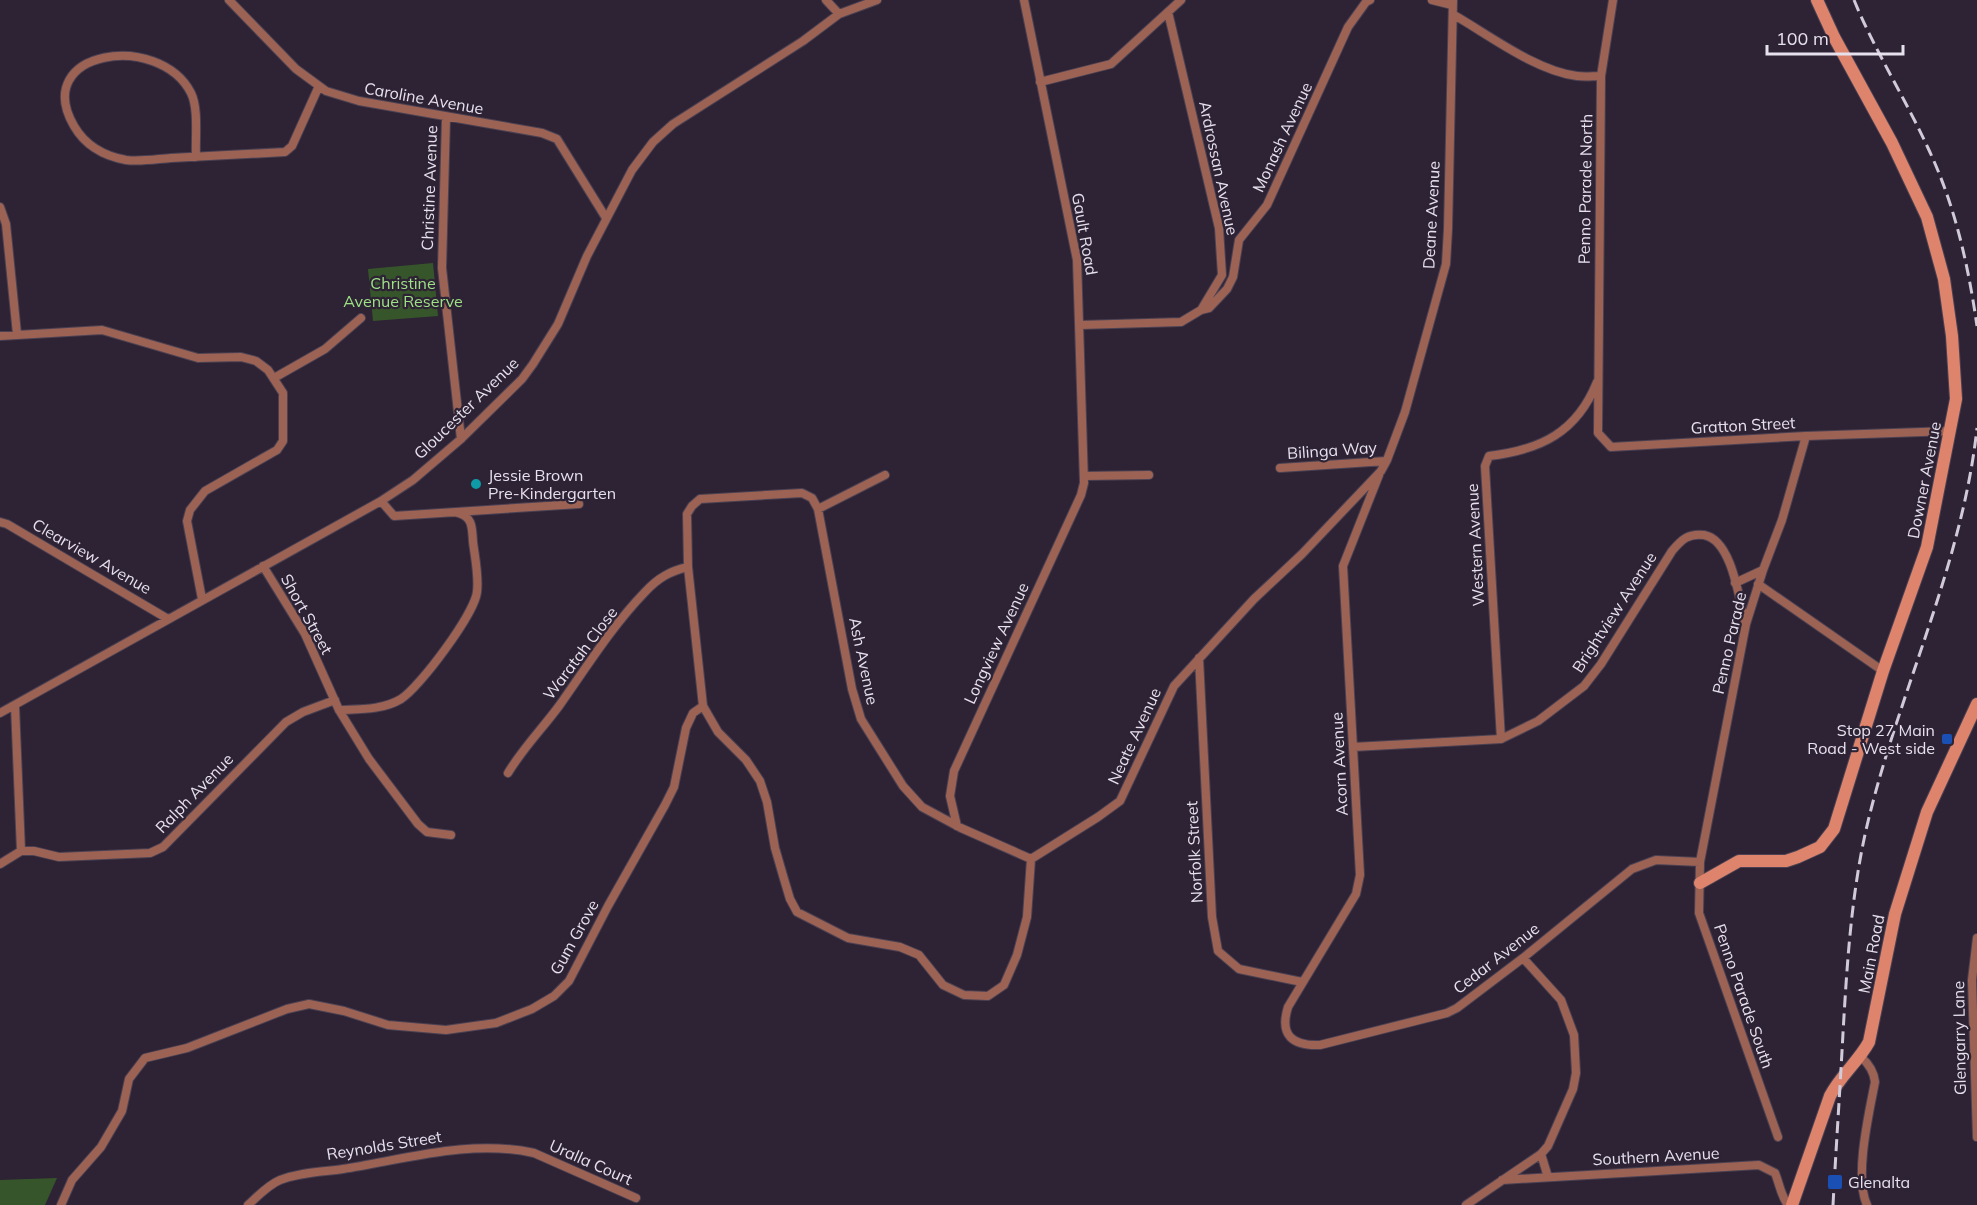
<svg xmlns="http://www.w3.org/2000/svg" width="1977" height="1205" viewBox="0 0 1977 1205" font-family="Mulish,sans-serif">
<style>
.green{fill:#37552b}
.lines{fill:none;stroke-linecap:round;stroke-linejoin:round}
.street-casing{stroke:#4b4152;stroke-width:10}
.secondary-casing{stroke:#4b4152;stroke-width:14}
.street{stroke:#9c6355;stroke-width:8}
.secondary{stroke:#de846d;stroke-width:12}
.rail{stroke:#d1cad8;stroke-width:3;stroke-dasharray:12 6;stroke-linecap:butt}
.culture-dot{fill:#0f9aa8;stroke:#2d2335;stroke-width:2}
.transit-dot{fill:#1a4fb4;stroke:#2d2335;stroke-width:2}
.labels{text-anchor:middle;stroke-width:4.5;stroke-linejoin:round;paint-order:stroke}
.street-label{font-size:16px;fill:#e7e0ed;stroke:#2d2335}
.park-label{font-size:16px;fill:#9fe285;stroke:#2d2335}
.poi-label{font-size:16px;fill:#e7e0ed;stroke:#2d2335;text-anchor:start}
</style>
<rect width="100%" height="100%" fill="#2d2335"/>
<!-- green -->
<path class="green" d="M 433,263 L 438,316 L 373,321 L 368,269 Z
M 57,1178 L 45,1205 L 0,1205 L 0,1180 Z"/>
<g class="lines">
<!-- street casing -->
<g class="street-casing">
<path id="street" d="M 229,0 L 296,69 L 326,91 L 359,101 L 542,133 L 557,139 L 606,218
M 826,0 L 839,14
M 1432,0 L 1452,5
M 1613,0 L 1601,76 L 1598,433 L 1611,447 L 1806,436 L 1951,431
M 1454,15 C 1489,35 1536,71 1577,76 C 1585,77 1593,76 1601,76
M 1040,82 L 1111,64 L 1181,0
M 446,118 L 442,268 L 461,439
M 196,157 C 195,139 199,109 191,93 C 159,31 30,50 74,126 C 85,145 104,156 126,160 C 140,162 157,159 171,158 C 209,156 247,154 285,152 L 292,146 L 319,86
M 0,207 L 6,224 L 17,334
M 1201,310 L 1209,308 L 1227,289 L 1233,277 L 1239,240 L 1267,205 L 1348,27 L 1366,2 L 1370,0
M 1080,325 L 1181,322 L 1201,310 L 1222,275 L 1219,228 L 1168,12
M 0,336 L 102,330 L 198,358 L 241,357 L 256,361 L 268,370 L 283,393 L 283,441 L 277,450 L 205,491 L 190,510 L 187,521 L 202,599
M 274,378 L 325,349 L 361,318
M 1280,468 L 1386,461
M 1379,475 L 1343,566 L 1360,875 L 1356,894 L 1288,1007 C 1279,1036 1293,1046 1320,1045 L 1447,1013 L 1457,1008 L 1523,958 L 1632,869 L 1656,860 L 1700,862
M 1084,476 L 1149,475
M 381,501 L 394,516 L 579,504
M 818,509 L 885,475
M 0,522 L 7,524 L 168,619
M 263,566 L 305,634 L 339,710 L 369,759 L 418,824 L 427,832 L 451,835
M 1735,583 L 1763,570
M 1758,584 L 1883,671
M 1199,658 L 1212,917 L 1218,951 L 1239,969 L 1302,982
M 15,706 L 21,851 L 34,851 L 59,857 L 150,853 L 163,847 L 286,722 L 303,712 L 335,700
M 339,710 C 360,709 383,710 401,699 C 420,687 475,613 477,592 C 479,576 475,558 473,542 C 472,528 473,517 458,513
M 0,713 L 381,501 L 413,480 L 461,439 L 522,379 L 533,364 L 558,324 L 587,256 L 632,170 L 653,142 L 673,124 L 803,41 L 839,14 L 877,0
M 1501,739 L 1485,466 L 1489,456 C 1541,450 1577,432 1597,382
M 1353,747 L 1501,739 L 1538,721 L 1584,686 L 1601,664 L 1672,551 C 1682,539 1689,533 1704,535 C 1732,540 1739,599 1745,622
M 508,773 C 523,748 542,729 559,706 C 586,668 612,626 645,592 C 658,578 670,571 688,567
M 957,826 L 950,796 L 954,771 L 1081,495 L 1084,483 L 1077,260 L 1024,0
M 1031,859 L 961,828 L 922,807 L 903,786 L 861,719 L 852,689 L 818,509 L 812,498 L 802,493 L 700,499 L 692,506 L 687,514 L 688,567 L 703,706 L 718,732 L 746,760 L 760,781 L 767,802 L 775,848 L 784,879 L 790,899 L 797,912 L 848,938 L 900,947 L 919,955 L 943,985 L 964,995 L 988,996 L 1004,985 L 1017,955 L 1027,917 L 1031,859 L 1098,817 L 1120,801 L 1174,686 L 1254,599 L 1302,554 L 1381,471 L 1387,460 L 1405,412 L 1413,383 L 1446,264 L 1448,229 L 1453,0
M 0,864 L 21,851
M 1977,938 L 1972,980 L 1977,1137
M 1523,958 L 1561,1000 L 1574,1035 L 1576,1073 L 1573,1089 L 1548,1146 L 1541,1154 L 1548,1177
M 1861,1057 C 1869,1064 1874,1072 1875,1082 C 1869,1113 1854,1177 1867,1205
M 1778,1137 L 1699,913 L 1700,862 L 1746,624 L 1763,570 L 1782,520 L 1806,436
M 1502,1180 L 1759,1165 L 1775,1173 C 1780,1185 1780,1194 1788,1205
M 61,1205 L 72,1180 L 101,1147 L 122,1111 L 129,1079 L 145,1058 L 187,1048 L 287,1009 L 309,1004 L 344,1011 L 388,1025 L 446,1030 L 496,1023 L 532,1009 L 554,996 L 569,981 L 608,906 L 665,805 L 674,787 L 686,728 L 693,713 L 703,706
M 248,1205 C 258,1196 268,1185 280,1180 C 301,1172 322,1172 343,1169 C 406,1159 471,1139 534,1153 L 636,1198
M 1466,1205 L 1541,1154"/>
</g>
<!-- secondary casing -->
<g class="secondary-casing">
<path id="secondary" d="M 1700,883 L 1739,861 L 1786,861 L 1798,857 L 1820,847 L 1834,829 L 1883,671 L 1927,547 L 1956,399 L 1952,336 L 1944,279 L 1927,217 L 1892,143 L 1834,37 L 1817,0
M 1792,1205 L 1830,1096 C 1840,1076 1858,1062 1869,1042 L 1895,914 L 1927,812 L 1977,704"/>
</g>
<!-- street -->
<use href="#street" class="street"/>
<!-- secondary -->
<use href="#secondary" class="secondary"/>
<!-- rail -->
<path class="rail" d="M 1854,0 C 1875,51 1905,98 1928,148 C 1955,205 1968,264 1977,326
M 1833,1205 C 1836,1148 1840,1090 1843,1033 C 1847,965 1851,897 1866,830 C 1897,695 1962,567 1977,428"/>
</g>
<!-- markers -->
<circle class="culture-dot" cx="476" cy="484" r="6"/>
<g class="transit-dot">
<rect x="1941" y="733" width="12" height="12" rx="3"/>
<rect x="1827" y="1174" width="16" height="16" rx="3"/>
</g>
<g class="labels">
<!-- street labels -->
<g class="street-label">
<text transform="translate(424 98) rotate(10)" y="6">Caroline Avenue</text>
<text transform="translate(1282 137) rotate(-65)" y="6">Monash Avenue</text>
<text transform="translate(1219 168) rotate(78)" y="6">Ardrossan Avenue</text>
<text transform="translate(429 188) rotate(-88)" y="6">Christine Avenue</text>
<text transform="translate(1585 189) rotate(-89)" y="6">Penno Parade North</text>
<text transform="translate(1431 215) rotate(-87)" y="6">Deane Avenue</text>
<text transform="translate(1085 234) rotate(80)" y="6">Gault Road</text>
<text transform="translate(466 408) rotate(-44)" y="6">Gloucester Avenue</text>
<text transform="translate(1743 425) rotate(-3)" y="6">Gratton Street</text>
<text transform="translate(1332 450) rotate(-4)" y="6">Bilinga Way</text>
<text transform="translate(1924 480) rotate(-79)" y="6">Downer Avenue</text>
<text transform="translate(1475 545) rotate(-93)" y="6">Western Avenue</text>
<text transform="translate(92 556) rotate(30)" y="6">Clearview Avenue</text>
<text transform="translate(1614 612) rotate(-57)" y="6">Brightview Avenue</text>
<text transform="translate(307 614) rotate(61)" y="6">Short Street</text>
<text transform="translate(996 643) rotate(-65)" y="6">Longview Avenue</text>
<text transform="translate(1729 643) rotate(-77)" y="6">Penno Parade</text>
<text transform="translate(580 653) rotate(-53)" y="6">Waratah Close</text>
<text transform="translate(864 661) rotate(78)" y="6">Ash Avenue</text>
<text transform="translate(1134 736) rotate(-65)" y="6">Neate Avenue</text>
<text transform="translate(1339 764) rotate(-93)" y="6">Acorn Avenue</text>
<text transform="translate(194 793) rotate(-46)" y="6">Ralph Avenue</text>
<text transform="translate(1194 852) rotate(-93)" y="6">Norfolk Street</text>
<text transform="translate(574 937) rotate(-61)" y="6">Gum Grove</text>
<text transform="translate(1871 954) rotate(-79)" y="6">Main Road</text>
<text transform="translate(1496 958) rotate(-38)" y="6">Cedar Avenue</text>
<text transform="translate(1744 996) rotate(71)" y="6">Penno Parade South</text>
<text transform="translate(1959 1038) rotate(-91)" y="6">Glengarry Lane</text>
<text transform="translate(384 1145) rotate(-9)" y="6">Reynolds Street</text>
<text transform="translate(1656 1156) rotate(-3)" y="6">Southern Avenue</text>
<text transform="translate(591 1162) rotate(24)" y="6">Uralla Court</text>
</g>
<!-- park labels -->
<g class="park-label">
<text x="403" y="289">Christine<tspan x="403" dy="18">Avenue Reserve</tspan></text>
</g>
<!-- poi labels -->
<g class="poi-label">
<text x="488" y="481">Jessie Brown<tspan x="488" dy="18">Pre-Kindergarten</tspan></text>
<text x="1935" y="736" text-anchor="end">Stop 27 Main<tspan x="1935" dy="18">Road - West side</tspan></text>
<text x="1848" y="1188">Glenalta</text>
</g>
</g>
<!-- scale -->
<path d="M1767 45v9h136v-9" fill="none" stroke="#e7e0ed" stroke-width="3"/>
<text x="1776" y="45" font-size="18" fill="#e7e0ed" stroke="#2d2335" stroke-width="4.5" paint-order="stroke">100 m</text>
</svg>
